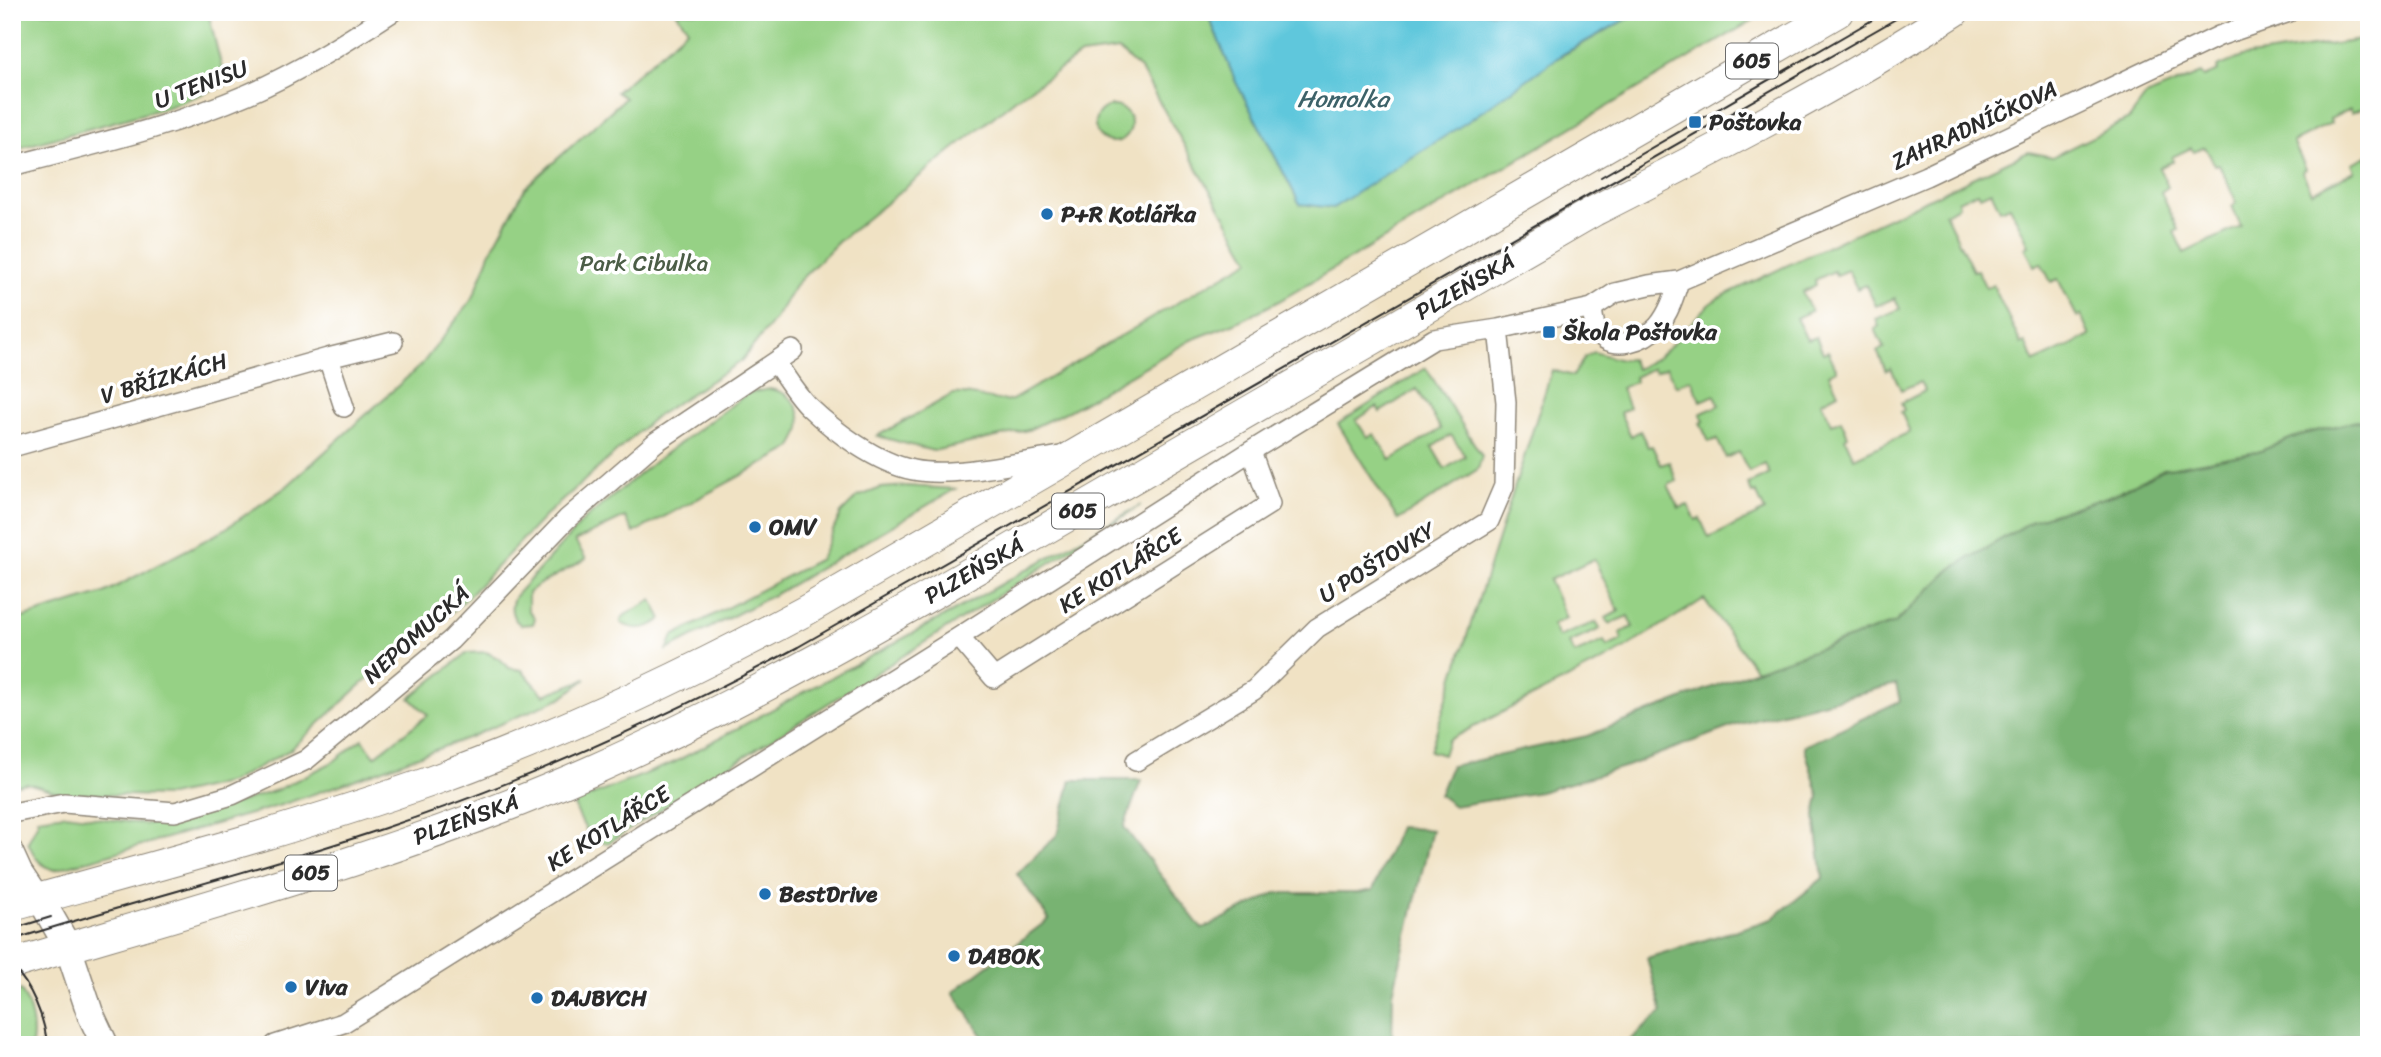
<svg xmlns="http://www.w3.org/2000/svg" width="2381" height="1057" viewBox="0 0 2381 1057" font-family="Sriracha,sans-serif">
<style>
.green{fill:#96d185;stroke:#607e58;stroke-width:2;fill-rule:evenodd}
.forest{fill:#78b372;stroke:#526f4e;stroke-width:2}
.water{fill:#5fc7dc;stroke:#457984;stroke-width:2}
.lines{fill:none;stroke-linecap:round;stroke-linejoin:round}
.street-casing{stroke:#8e8678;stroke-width:22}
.secondary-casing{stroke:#8e8678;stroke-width:29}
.primary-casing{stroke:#8e8678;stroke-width:32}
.street{stroke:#fff;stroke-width:19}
.secondary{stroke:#fff;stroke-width:26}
.primary{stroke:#fff;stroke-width:30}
.tram{stroke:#2b2b2b;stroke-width:2}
.poi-dot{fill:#1f6fb2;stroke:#fff;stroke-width:2.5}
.labels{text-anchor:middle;stroke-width:7;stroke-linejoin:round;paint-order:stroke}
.shield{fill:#fff;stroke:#6b6b6b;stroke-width:2}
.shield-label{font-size:21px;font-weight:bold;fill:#2b2b2b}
.street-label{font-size:23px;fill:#2b2b2b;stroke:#fff}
.poi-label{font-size:23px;font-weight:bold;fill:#2b2b2b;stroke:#fff;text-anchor:start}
.park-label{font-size:23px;fill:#4b5d46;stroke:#fff}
.water-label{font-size:24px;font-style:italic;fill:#3d6269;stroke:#fff}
</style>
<rect width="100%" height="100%" fill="#fff"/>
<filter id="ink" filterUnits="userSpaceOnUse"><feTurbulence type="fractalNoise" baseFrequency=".0143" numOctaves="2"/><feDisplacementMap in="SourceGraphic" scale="14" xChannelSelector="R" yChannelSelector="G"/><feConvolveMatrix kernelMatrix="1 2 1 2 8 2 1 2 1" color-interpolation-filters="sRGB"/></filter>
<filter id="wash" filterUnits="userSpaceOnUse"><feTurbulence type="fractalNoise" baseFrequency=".00686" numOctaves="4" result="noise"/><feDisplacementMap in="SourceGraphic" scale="28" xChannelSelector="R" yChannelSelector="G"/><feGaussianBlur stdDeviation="1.57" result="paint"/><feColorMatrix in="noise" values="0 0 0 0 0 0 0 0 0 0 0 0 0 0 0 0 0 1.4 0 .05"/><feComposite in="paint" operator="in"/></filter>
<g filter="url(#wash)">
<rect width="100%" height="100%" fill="#f0e2c4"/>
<!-- green -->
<path class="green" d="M 12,12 L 208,12 L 226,85 L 168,107 L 12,150 Z
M 676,12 L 1207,12 L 1235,80 L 1300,204 L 1639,12 L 1767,12 L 1279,301 L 1235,323 L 1191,340 L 1070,410 L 1028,430 L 933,451 L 877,436 L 953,394 C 973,392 992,403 1012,400 L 1250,260 L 1141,70 L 1118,50 L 1081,55 L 1017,98 L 839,241 L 797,283 L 775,319 L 741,361 L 655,417 L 545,516 L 468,597 L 441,622 L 362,684 L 290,750 L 231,782 L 170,796 L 64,794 L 27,783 L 12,786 L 12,621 L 104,593 L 219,533 L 286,487 L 422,364 L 473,298 L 491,251 L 525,188 L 625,98 L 616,92 L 688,29 Z
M 2369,39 L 2369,105 L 2352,113 L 2350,109 L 2330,119 L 2331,123 L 2293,142 L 2306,169 L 2302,172 L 2312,192 L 2355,171 L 2352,163 L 2369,155 L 2369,418 L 2300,435 L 2258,452 L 2164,469 L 2116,494 L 2034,520 L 1951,569 L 1895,623 L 1756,670 L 1704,599 L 1614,655 L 1448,740 L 1443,755 L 1430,751 L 1552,370 L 1573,376 L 1585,357 L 1594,352 L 1621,360 L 1631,359 L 1636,369 C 1676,353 1685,322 1718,298 L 2024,154 L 2029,152 L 2052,157 L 2129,119 L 2146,96 L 2201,73 L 2204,77 L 2218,71 L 2217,67 L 2242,57 ZM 2205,147 L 2215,165 L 2219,164 L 2237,203 L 2232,206 L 2241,226 L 2184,253 L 2174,232 L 2178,230 L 2161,192 L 2168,187 L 2159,168 L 2173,161 L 2172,157 L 2191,148 L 2194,152 ZM 1991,191 L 2000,210 L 2010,206 L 2029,245 L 2025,247 L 2034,266 L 2041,263 L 2051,282 L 2058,279 L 2077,317 L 2081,315 L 2090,336 L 2035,362 L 2025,343 L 2021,344 L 1993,285 L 1986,288 L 1977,270 L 1973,271 L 1945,213 L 1959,206 L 1958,201 L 1977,192 L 1980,196 ZM 1848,270 L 1857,289 L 1866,285 L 1876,306 L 1895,298 L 1900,309 L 1876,319 L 1879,327 L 1875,329 L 1884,348 L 1877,351 L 1886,371 L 1891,368 L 1901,390 L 1920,382 L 1925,391 L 1901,403 L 1904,410 L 1901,412 L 1910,432 L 1854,458 L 1845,438 L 1848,436 L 1841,420 L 1832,424 L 1821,402 L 1838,393 L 1829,374 L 1837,370 L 1828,351 L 1823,353 L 1816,337 L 1807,340 L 1796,318 L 1811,311 L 1802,292 L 1816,285 L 1815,280 L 1834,271 L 1836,275 ZM 1667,367 L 1676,386 L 1691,379 L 1701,401 L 1715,395 L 1719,405 L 1700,414 L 1704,421 L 1700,423 L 1709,442 L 1717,439 L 1726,458 L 1739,452 L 1749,472 L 1765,464 L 1770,474 L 1748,484 L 1752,493 L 1756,492 L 1765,511 L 1709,538 L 1700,518 L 1696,520 L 1688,505 L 1679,508 L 1668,485 L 1677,481 L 1669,462 L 1661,465 L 1652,446 L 1648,447 L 1640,431 L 1631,436 L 1620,413 L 1629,408 L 1621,388 L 1635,382 L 1634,377 L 1653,368 L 1655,372 ZM 1594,559 L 1619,611 L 1606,618 L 1609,624 L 1628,616 L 1633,627 L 1620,633 L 1622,640 L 1607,647 L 1604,641 L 1574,654 L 1569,643 L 1600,629 L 1596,622 L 1558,637 L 1552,625 L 1566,618 L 1549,580 Z
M1095 124a18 18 0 1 1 36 0a18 18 0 1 1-36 0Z
M 1426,368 L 1482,456 L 1478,469 L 1398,520 L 1338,424 ZM 1417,389 L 1441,429 L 1391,460 L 1374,434 L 1367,437 L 1356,420 L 1377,407 L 1380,412 ZM 1451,435 L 1465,456 L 1445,469 L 1432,447 Z
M 770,389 C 802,395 809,425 790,449 L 634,533 L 625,517 L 575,541 L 586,559 L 538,585 L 528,593 L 528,610 L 535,618 L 533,624 L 521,625 C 511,618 509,607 515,596 L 584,520 L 654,462 L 748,393 Z
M 907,486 L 955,489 L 779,592 L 667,650 L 673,636 L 820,559 L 841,513 L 857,497 L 881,488 Z
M 1141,505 L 608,843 C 587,843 581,819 573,803 L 675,762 L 952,612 Z
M 652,600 L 662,619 C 649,629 636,632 621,623 L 621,620 L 625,615 Z
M 486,652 L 500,659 L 509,668 L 522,670 L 544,695 L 586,679 L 561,698 L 470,737 L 340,785 L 278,806 L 55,870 C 39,865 34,857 28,842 L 38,822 L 37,818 L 65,814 L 145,824 L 188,818 L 277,790 L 333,762 L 362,739 L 375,756 L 428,715 L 410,698 L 467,653 Z
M 21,990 C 30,1006 35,1026 32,1045 L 12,1045 L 12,993 Z"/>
<!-- forest -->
<path class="forest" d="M 2369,418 L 2369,1038 L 2353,1045 L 1624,1045 L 1662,1012 L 1647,958 L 1772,919 L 1823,878 L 1815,816 L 1819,796 L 1804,746 L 1900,701 L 1896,684 L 1736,725 L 1627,766 L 1540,792 L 1454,806 L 1439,795 L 1451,766 L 1587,736 L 1756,670 L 1895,623 L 1951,569 L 2034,520 L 2116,494 L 2164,469 L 2258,452 L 2300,435 Z
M 1071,780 L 1141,780 L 1124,827 L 1202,929 L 1276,893 L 1357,893 L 1373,890 L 1399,827 L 1432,830 L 1393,993 L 1392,1045 L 989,1045 L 953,992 L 1049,919 L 1017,874 L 1057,835 Z"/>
<!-- water -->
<path class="water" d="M 1207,12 L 1639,12 L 1563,54 L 1467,122 L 1333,208 L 1300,204 L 1235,80 Z"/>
</g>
<g filter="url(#ink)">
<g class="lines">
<!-- street casing -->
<g class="street-casing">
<path id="street" d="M 12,166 C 92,145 172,127 248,94 C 299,72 346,42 392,12
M 1592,308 C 1593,316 1594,328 1599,334 C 1614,352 1645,340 1658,326 C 1669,313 1674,297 1679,281
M 328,358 L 344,407
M 776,363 C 786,377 796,394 808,406 C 834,431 877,463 913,470 C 952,478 1021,462 1062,456
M 12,447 L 328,358 L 393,342
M 959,637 L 994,678 L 1270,504 L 1251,451
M 1136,761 L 1254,690 L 1317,628 L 1489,521 L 1504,486 L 1506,402 L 1498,329
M 12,813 L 64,803 L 175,812 L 232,795 L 306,760 L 451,640 L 567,519 L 656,442 L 793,350
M 12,849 L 22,871 L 40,898
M 275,1045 L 343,1023 L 959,637 L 1251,451 L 1434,339 L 1498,329 L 1592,308 L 1615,293 L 1649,285 L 1679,281 L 1926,176 L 2219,36 L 2289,12"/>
</g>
<!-- secondary casing -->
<g class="secondary-casing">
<path id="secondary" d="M 40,898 L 68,947 L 90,1013 L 105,1045"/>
</g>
<!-- primary casing -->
<g class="primary-casing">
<path id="primary" d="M 12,906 C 152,867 293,830 429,782 C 559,735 684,676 805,611 L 1838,12
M 12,964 C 206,906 405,853 591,771 C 761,696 921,601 1082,508 C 1253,409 1423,310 1594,211 C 1716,149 1839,86 1954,12"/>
</g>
<!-- street -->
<use href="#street" class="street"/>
<!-- secondary -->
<use href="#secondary" class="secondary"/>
<!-- primary -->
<use href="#primary" class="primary"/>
<!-- tram -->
<path class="tram" d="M 1601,177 L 1886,12
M 12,929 L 51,917
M 12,940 C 135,901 260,870 382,829 C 526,781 665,718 798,647 L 1908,12
M 12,966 C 31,985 45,1018 47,1045"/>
</g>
</g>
<!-- markers -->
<g class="poi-dot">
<rect x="1688" y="115" width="14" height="14" rx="3.5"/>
<circle cx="1047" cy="214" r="7"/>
<rect x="1542" y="325" width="14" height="14" rx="3.5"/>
<circle cx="755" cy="527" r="7"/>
<circle cx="765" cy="894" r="7"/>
<circle cx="954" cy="956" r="7"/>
<circle cx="291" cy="987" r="7"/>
<circle cx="537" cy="998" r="7"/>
</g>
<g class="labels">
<!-- shield labels -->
<g class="shield">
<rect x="1726" y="43.5" width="52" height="35" rx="5"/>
<rect x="1052" y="493.5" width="52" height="35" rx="5"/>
<rect x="285" y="855.5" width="52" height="35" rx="5"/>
</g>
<g class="shield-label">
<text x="1752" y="68">605</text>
<text x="1078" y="518">605</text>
<text x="311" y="880">605</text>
</g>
<!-- street labels -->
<g class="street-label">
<text transform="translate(201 84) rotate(-21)" y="8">U TENISU</text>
<text transform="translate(1974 125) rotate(-25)" y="8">ZAHRADNÍČKOVA</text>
<text transform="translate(1465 286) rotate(-30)" y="8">PLZEŇSKÁ</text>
<text transform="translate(164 378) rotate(-16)" y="8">V BŘÍZKÁCH</text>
<text transform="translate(1377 562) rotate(-32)" y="8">U POŠTOVKY</text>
<text transform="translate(974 570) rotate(-30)" y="8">PLZEŇSKÁ</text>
<text transform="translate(1120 570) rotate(-32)" y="8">KE KOTLÁŘCE</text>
<text transform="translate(416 634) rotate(-42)" y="8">NEPOMUCKÁ</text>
<text transform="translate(466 819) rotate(-20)" y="8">PLZEŇSKÁ</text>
<text transform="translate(608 828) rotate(-32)" y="8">KE KOTLÁŘCE</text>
</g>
<!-- poi labels -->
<g class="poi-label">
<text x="1709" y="130">Poštovka</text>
<text x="1061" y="222">P+R Kotlářka</text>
<text x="1563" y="340">Škola Poštovka</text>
<text x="769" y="535">OMV</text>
<text x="779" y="902">BestDrive</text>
<text x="968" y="964">DABOK</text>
<text x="305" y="995">Viva</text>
<text x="551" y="1006">DAJBYCH</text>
</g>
<!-- park labels -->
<g class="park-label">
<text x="644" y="271">Park Cibulka</text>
</g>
<!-- water labels -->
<g class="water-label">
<text x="1343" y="107">Homolka</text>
</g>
</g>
<!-- margin -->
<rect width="2381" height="1057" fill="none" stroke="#fff" stroke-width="42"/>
</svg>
